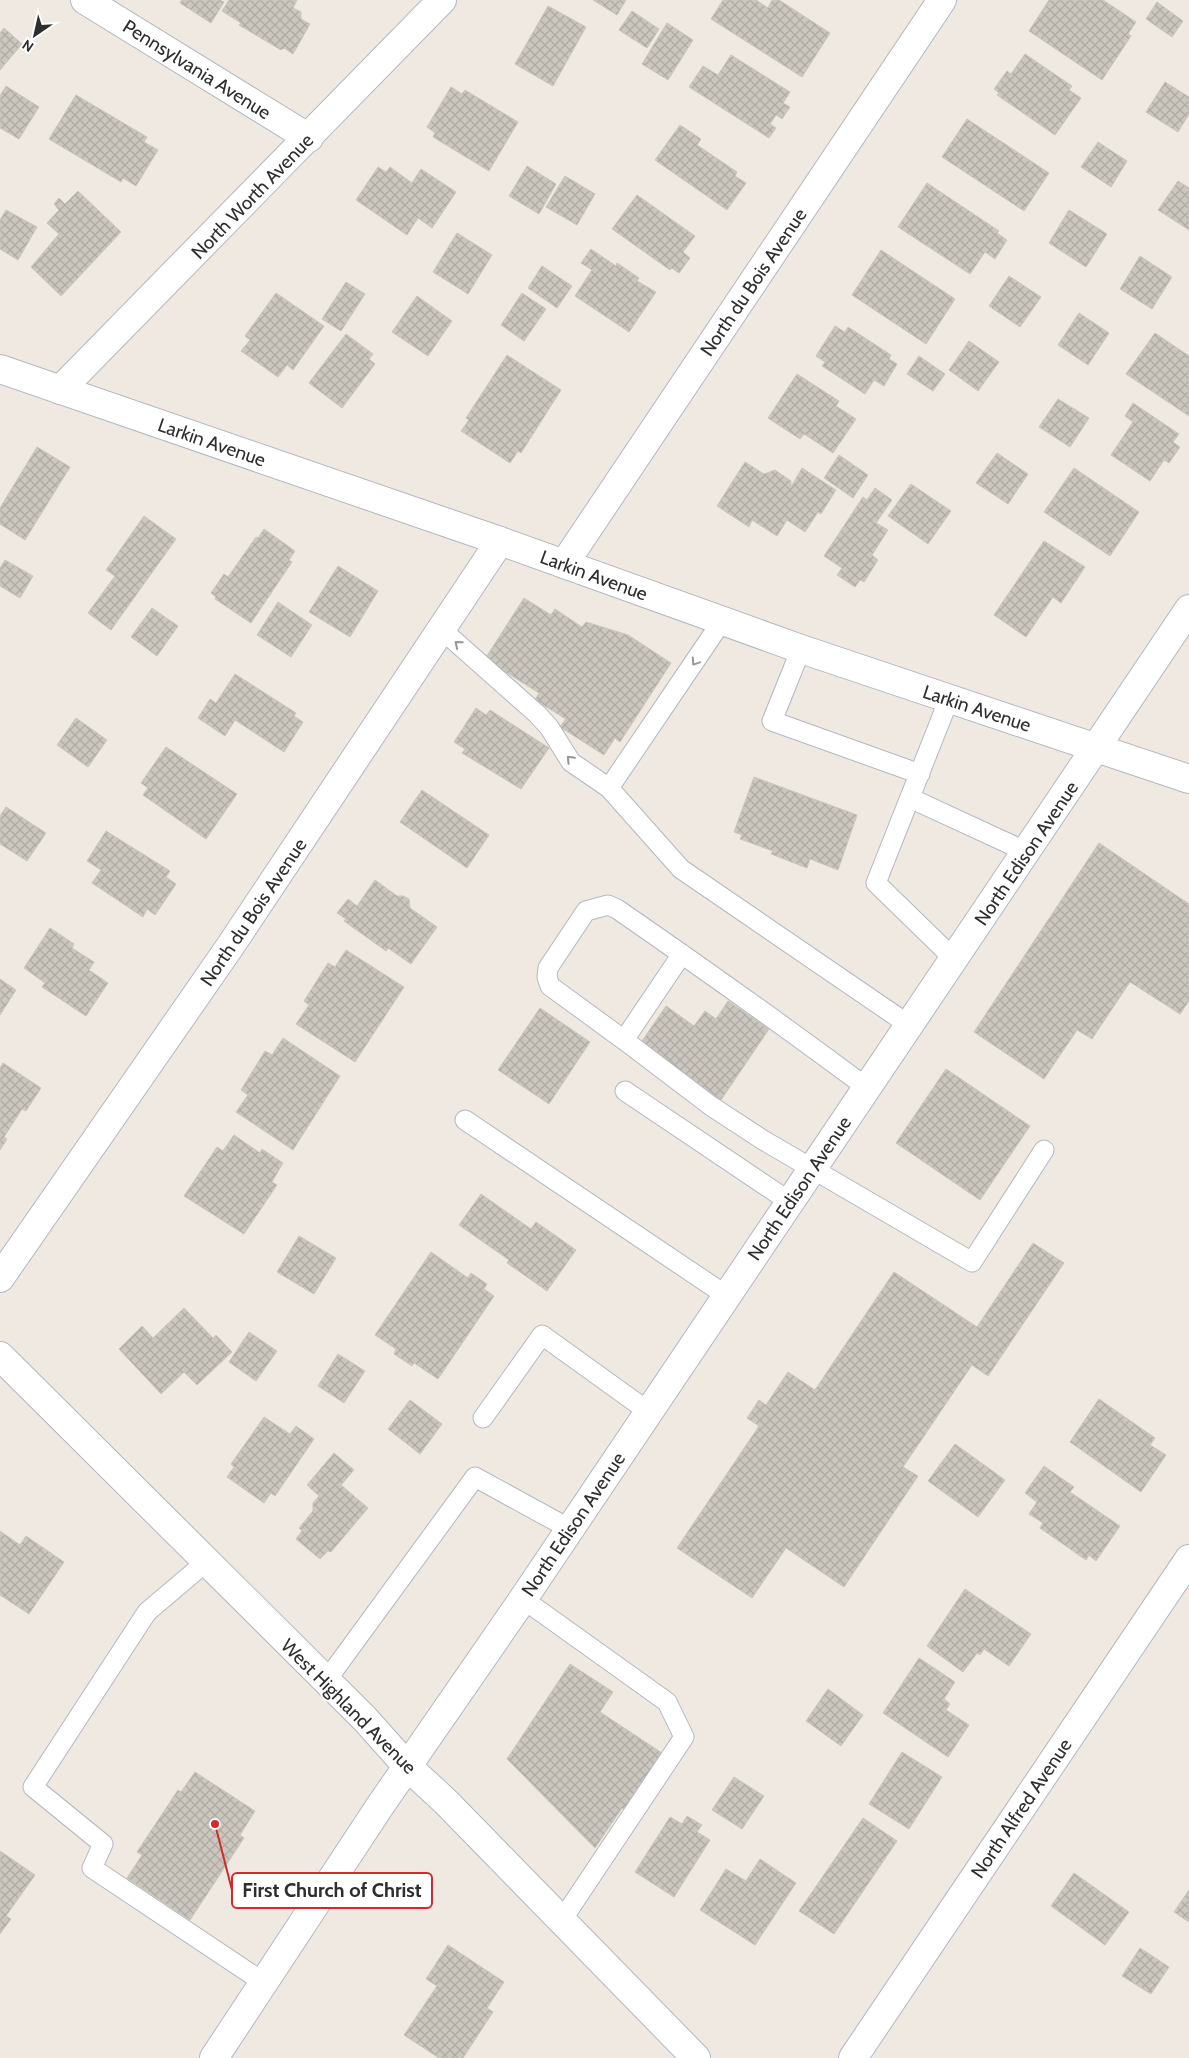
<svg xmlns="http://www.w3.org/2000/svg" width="1189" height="2058" viewBox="0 0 1189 2058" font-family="Cabin,sans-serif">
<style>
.building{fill:url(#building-cross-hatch);stroke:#cbc5ba}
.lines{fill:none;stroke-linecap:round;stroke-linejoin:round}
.service-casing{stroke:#b4b7c1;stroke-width:21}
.minor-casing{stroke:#b4b7c1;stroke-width:30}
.secondary-casing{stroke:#b4b7c1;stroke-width:30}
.service{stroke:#fff;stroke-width:19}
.minor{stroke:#fff;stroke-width:28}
.secondary{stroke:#fff;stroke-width:28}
.oneway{stroke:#969696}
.labels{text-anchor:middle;stroke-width:4;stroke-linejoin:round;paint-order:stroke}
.street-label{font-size:19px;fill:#2e2e2e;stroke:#fff}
.leader{fill:none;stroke:#d62828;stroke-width:2}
.callout-dot{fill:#d62828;stroke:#fff;stroke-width:2}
.callout{fill:#fff;stroke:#d62828;stroke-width:2}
.callout-label{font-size:20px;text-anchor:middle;font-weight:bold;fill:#2e2e2e}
</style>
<defs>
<pattern id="building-cross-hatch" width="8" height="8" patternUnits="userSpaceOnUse" patternTransform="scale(1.25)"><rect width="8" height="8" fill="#cbc7bf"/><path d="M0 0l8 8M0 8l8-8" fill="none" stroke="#afaba4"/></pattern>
</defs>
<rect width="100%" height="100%" fill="#efe9e1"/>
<!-- building -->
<path class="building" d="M 182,0 L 220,0 L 224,2 L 211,23 L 180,3 Z
M 229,0 L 297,0 L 293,8 L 301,12 L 301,19 L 310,24 L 293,54 L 284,48 L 281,50 L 239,25 L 241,23 L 222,11 Z
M 593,0 L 626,0 L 617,15 Z
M 723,0 L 756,0 L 768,8 L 772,0 L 779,0 L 830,33 L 802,77 L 711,19 Z
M 1049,0 L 1103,0 L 1136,22 L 1128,34 L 1131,36 L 1102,80 L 1029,31 Z
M 1157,2 L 1183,21 L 1172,37 L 1146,19 Z
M 548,6 L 586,27 L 553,86 L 515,64 Z
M 632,11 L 659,29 L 647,48 L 619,30 Z
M 667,23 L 693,40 L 668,80 L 642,64 Z
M 4,28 L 22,44 L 0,70 L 0,33 Z
M 1025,54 L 1072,86 L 1069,90 L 1081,98 L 1055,135 L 997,95 L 999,93 L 994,89 L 1007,71 L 1011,74 Z
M 731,55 L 790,92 L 783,103 L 790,107 L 782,119 L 776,115 L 770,124 L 776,128 L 769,138 L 689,87 L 703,66 L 718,75 Z
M 1165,82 L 1189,97 L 1189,114 L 1178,132 L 1146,112 Z
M 6,86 L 39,107 L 19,139 L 0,128 L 0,96 Z
M 451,87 L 462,94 L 465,90 L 518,122 L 489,171 L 433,137 L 435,133 L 427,127 Z
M 76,95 L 147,137 L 144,142 L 158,150 L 136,186 L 123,178 L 121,182 L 49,139 Z
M 967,119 L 1049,173 L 1024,211 L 942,157 Z
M 680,125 L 701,139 L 697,145 L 737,172 L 735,176 L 746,183 L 727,210 L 655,160 Z
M 1098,142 L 1127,161 L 1111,187 L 1081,167 Z
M 527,166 L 556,184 L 539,214 L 509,196 Z
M 378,167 L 386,172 L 390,167 L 412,183 L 421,169 L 456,192 L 432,228 L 418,218 L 407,235 L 356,200 Z
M 565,176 L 595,194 L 577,225 L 546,207 Z
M 1178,181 L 1189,188 L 1189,230 L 1158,210 Z
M 927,183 L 999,231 L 997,233 L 1007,240 L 995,259 L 985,252 L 970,274 L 898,227 Z
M 78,191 L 121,232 L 61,296 L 31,267 L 59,234 L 47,223 L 59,210 L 54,204 L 59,198 L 65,204 Z
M 637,195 L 695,236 L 683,252 L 690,258 L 679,273 L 672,268 L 670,270 L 612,229 Z
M 6,210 L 37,227 L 18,260 L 0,249 L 0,220 Z
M 1069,210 L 1107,234 L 1086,267 L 1049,243 Z
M 457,233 L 492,255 L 468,294 L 433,272 Z
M 591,249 L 616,266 L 617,263 L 639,278 L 637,281 L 656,292 L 629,332 L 575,296 L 592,270 L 581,263 Z
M 881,250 L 955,299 L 926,344 L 852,295 Z
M 1140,256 L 1172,277 L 1152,309 L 1120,289 Z
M 542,266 L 572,286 L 557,308 L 528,288 Z
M 1009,276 L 1041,297 L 1020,327 L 989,306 Z
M 346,282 L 365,294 L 341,331 L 322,319 Z
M 276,293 L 324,326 L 293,370 L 287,365 L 278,377 L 241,351 L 250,340 L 245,336 Z
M 522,293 L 546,309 L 524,341 L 501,325 Z
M 417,296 L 452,321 L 428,356 L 392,332 Z
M 1079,313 L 1109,333 L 1088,365 L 1058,345 Z
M 835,326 L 845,332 L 848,327 L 891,355 L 889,359 L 897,364 L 884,386 L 874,380 L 865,394 L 822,366 L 825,362 L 816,356 Z
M 1155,333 L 1189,356 L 1189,416 L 1126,374 Z
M 346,334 L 373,354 L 369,359 L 375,364 L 342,408 L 309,383 Z
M 969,341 L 999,362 L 978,391 L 949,370 Z
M 507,355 L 561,390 L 521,453 L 518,451 L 510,463 L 461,431 L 469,420 L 466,418 Z
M 919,356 L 945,374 L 933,391 L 907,374 Z
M 797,374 L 839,401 L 836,406 L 856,419 L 833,453 L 804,434 L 800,439 L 768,418 Z
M 1058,399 L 1089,418 L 1070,447 L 1039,427 Z
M 1133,403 L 1179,434 L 1173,442 L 1180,447 L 1169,463 L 1164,460 L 1150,481 L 1111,455 L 1133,422 L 1125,416 Z
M 37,447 L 70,467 L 25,540 L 0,524 L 0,508 Z
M 997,453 L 1028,474 L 1008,504 L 976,483 Z
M 839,455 L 868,475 L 853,498 L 824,478 Z
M 745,462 L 764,474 L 775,470 L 791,481 L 791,487 L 802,468 L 836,490 L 821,514 L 818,512 L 805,532 L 787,520 L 777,536 L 752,520 L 749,527 L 717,506 Z
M 1074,468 L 1139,512 L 1110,556 L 1044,512 Z
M 911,484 L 951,511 L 928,544 L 888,516 Z
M 875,488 L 892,500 L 876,523 L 888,530 L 872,555 L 878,560 L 864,582 L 860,580 L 855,587 L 837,575 L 842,568 L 824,556 L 863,497 L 867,500 Z
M 144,516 L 176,539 L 111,630 L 88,613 L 115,576 L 106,570 Z
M 264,529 L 295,551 L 289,560 L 292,562 L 251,623 L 215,599 L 216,597 L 211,593 L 224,574 L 228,577 L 256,537 L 258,538 Z
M 1044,541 L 1085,567 L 1061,603 L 1053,597 L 1026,637 L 994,615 Z
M 5,560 L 33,576 L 20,598 L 0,586 L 0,568 Z
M 338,566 L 378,591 L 350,637 L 309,612 Z
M 524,598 L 551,615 L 555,609 L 582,627 L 586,622 L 628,635 L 671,663 L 620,742 L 615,738 L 604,755 L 560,727 L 566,719 L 535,700 L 539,693 L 485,659 Z
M 278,602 L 312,625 L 291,657 L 257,635 Z
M 152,608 L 178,626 L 157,656 L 131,637 Z
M 235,674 L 296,713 L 294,716 L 303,722 L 284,752 L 235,720 L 225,736 L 198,718 L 210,699 L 216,703 Z
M 476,708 L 486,715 L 490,710 L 549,748 L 521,789 L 462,753 L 465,749 L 454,742 Z
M 76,718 L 107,740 L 88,767 L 57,745 Z
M 166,747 L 237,794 L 206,839 L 143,795 L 148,788 L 141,783 Z
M 754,777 L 857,815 L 838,870 L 810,859 L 807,868 L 771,854 L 773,851 L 740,839 L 742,835 L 734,832 Z
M 422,790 L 489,835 L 467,868 L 400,822 Z
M 6,807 L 46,833 L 27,861 L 0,844 L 0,816 Z
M 106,831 L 170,871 L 166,877 L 176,884 L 155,915 L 147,909 L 143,917 L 92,883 L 101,870 L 87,861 Z
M 1099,843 L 1189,904 L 1189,1001 L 1180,1014 L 1130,982 L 1092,1039 L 1077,1030 L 1044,1079 L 974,1032 Z
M 375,880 L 397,896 L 403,896 L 409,899 L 410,908 L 437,927 L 411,964 L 388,948 L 386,951 L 344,921 L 346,919 L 337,913 L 348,899 L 357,906 Z
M 50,928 L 74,944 L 72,948 L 94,962 L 89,970 L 108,983 L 86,1016 L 42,987 L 45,983 L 24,968 Z
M 346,950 L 404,987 L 355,1062 L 296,1024 L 309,1005 L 304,1001 L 328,963 L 335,967 Z
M 0,979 L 16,990 L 0,1015 Z
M 728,1001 L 769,1029 L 721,1100 L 640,1044 L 666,1006 L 694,1026 L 705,1011 L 716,1019 Z
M 540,1008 L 590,1042 L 549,1104 L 498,1070 Z
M 283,1038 L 340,1076 L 293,1150 L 236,1112 L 248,1095 L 241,1090 L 265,1051 L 272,1055 Z
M 3,1063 L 41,1088 L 26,1111 L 22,1109 L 4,1137 L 7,1139 L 0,1150 L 0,1068 Z
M 946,1069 L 1030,1126 L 980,1200 L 896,1143 Z
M 234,1135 L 260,1153 L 262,1149 L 283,1163 L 272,1182 L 277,1185 L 244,1234 L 184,1196 L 217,1147 L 223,1151 Z
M 481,1194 L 531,1229 L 536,1222 L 576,1250 L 547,1291 L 507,1263 L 509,1260 L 459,1225 Z
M 299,1236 L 336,1258 L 314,1294 L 277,1272 Z
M 1033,1243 L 1064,1263 L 988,1376 L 972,1365 L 903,1467 L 918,1476 L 844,1587 L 786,1548 L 752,1598 L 677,1548 L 759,1426 L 747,1418 L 759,1400 L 766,1405 L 788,1372 L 815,1390 L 894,1272 L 977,1327 Z
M 431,1252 L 468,1278 L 471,1273 L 487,1284 L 484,1289 L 494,1296 L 438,1379 L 414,1363 L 412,1366 L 394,1354 L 396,1349 L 375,1335 Z
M 184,1308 L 213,1338 L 216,1335 L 232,1352 L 197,1385 L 184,1372 L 161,1394 L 119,1349 L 142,1326 L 153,1338 Z
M 249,1332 L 277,1351 L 256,1381 L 229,1362 Z
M 338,1354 L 365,1371 L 344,1403 L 318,1386 Z
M 1099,1399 L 1155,1438 L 1150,1445 L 1166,1455 L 1141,1492 L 1070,1442 Z
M 410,1400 L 442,1424 L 420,1454 L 388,1429 Z
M 264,1417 L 290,1434 L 296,1426 L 314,1439 L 275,1496 L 271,1493 L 264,1503 L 227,1477 L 234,1467 L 231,1464 Z
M 955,1444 L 1005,1480 L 978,1517 L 928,1481 Z
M 334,1453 L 354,1470 L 341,1485 L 368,1508 L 331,1552 L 328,1551 L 320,1559 L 296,1539 L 302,1531 L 299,1528 L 313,1511 L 313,1503 L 319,1496 L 307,1485 Z
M 1044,1466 L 1074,1487 L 1070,1492 L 1120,1526 L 1096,1561 L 1089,1555 L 1086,1560 L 1040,1528 L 1043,1523 L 1029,1514 L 1037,1502 L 1025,1493 Z
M 0,1531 L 20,1545 L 26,1536 L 64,1562 L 29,1614 L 0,1595 Z
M 965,1589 L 1031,1634 L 1009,1666 L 984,1649 L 980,1655 L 977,1653 L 963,1672 L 927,1646 Z
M 919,1658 L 955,1682 L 944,1699 L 950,1704 L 946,1710 L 969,1725 L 948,1757 L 883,1713 Z
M 570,1664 L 613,1692 L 600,1712 L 662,1753 L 625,1810 L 622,1808 L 595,1848 L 507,1759 Z
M 828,1689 L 863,1715 L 841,1746 L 806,1721 Z
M 902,1752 L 942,1777 L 909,1829 L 869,1804 Z
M 195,1772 L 255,1811 L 240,1835 L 244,1838 L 190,1920 L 127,1878 L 142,1855 L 137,1852 L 178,1790 L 181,1792 Z
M 734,1777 L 764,1796 L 742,1829 L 712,1810 Z
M 687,1816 L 702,1825 L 697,1832 L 710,1840 L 674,1897 L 635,1872 L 670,1817 L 682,1824 Z
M 863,1818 L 897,1841 L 834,1934 L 799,1911 Z
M 0,1851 L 35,1875 L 6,1916 L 11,1919 L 0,1934 Z
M 760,1859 L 796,1883 L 755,1945 L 700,1910 L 726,1869 L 746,1881 Z
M 1074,1873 L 1129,1912 L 1105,1945 L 1051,1906 Z
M 1189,1890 L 1189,1922 L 1174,1912 Z
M 448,1945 L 504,1982 L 487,2008 L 493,2012 L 463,2058 L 439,2058 L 404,2035 L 437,1986 L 426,1979 Z
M 1140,1948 L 1169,1967 L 1151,1994 L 1122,1976 Z"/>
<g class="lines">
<!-- service casing -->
<g class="service-casing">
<path id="service" d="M 441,629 L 537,714 L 549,727 L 571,762 L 609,788 L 681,869 L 909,1025
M 801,649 L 772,721 L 920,774
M 949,699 L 876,883 L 954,959
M 609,788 L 722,621
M 910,798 L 1027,852
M 682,954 L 624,1040 L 550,986 L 547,977 L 548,968 L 586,911 L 608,905 L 617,909 C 701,967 784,1026 866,1087
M 624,1040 L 711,1106 L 763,1140 L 972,1262 L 1044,1150
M 625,1091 L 790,1202
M 465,1120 L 727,1296
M 483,1418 L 542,1335 L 649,1412
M 206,1562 L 147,1612 L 33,1787 L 103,1844 L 92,1868 L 263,1982
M 523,1599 L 667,1702 L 684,1737 L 562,1920
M 326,1681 L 475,1477 L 570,1529"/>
</g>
<!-- minor casing -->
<g class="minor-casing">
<path id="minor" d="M 85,0 L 309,138
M 60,390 L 442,0
M 564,564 L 942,0
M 0,1278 L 229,948 L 500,541
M 214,2058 L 380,1806 L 523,1599 L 1189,609
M 853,2058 L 1189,1559"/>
</g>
<!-- secondary casing -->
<g class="secondary-casing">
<path id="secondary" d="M 0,369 L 500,541 L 801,649 L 1189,779
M 0,1356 L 365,1719 L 407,1766 L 445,1801 L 696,2058"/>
</g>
<!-- service -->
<use href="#service" class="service"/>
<!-- minor -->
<use href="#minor" class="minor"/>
<!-- secondary -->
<use href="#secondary" class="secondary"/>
</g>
<!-- one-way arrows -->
<defs><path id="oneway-chevron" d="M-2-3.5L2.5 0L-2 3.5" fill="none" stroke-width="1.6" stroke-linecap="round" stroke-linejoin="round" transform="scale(1.25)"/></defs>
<g class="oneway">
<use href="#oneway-chevron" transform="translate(458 644) rotate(-140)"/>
<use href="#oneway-chevron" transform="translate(695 662) rotate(124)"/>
<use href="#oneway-chevron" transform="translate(570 759) rotate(-134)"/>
</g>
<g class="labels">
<!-- street labels -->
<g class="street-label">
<text transform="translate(197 69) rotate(32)" y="7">Pennsylvania Avenue</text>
<text transform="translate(252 196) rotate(-46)" y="7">North Worth Avenue</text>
<text transform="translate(753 282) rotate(-56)" y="7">North du Bois Avenue</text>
<text transform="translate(212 442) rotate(19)" y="7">Larkin Avenue</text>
<text transform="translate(594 575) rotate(20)" y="7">Larkin Avenue</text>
<text transform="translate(977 708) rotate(18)" y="7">Larkin Avenue</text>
<text transform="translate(1026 853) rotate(-56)" y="7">North Edison Avenue</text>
<text transform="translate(253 912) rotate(-56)" y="7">North du Bois Avenue</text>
<text transform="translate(799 1188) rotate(-56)" y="7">North Edison Avenue</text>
<text transform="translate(573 1524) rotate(-56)" y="7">North Edison Avenue</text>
<text transform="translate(349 1706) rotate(45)" y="7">West Highland Avenue</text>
<text transform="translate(1021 1808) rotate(-56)" y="7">North Alfred Avenue</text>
</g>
</g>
<!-- callouts -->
<path class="leader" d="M215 1824L232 1890"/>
<circle class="callout-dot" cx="215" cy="1824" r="5"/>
<rect class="callout" x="232" y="1873" width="200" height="35" rx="5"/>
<g class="callout-label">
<text x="332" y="1897">First Church of Christ</text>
</g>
<!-- north arrow -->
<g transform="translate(35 35) rotate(214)" stroke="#ffffff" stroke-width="4" paint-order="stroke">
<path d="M0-4L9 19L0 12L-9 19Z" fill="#2e2e2e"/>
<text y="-8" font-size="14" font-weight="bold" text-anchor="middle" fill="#2e2e2e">N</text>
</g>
</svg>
